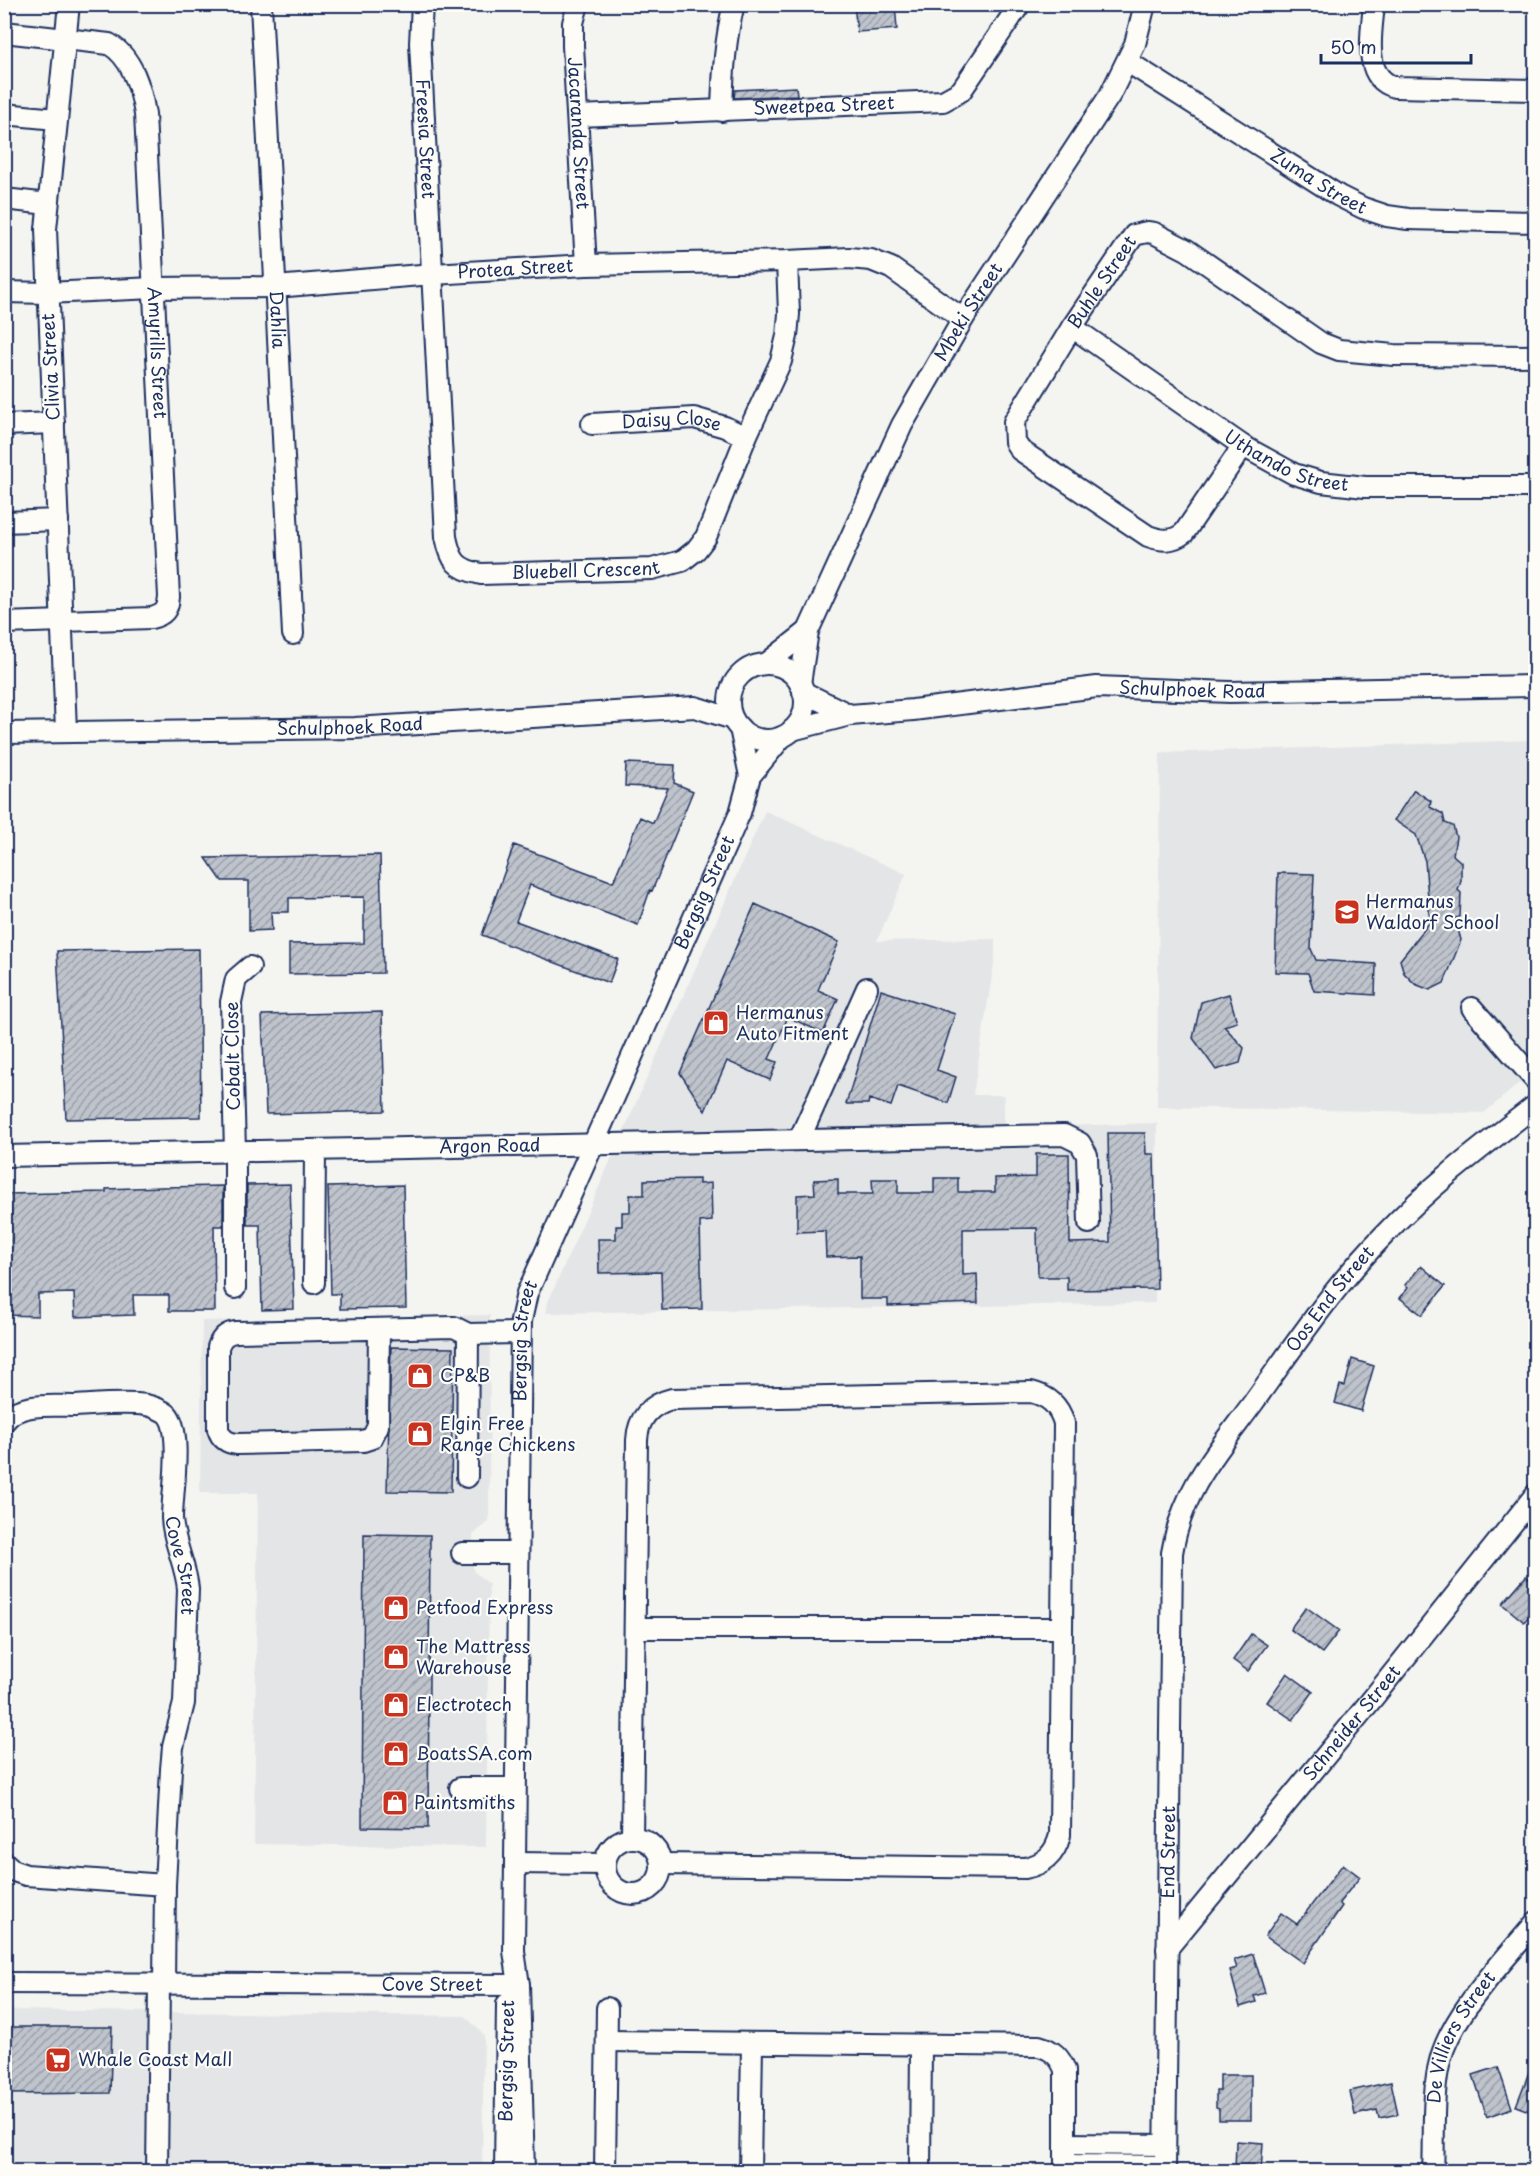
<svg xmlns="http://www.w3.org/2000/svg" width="1540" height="2176" viewBox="0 0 1540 2176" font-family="'Playpen Sans',sans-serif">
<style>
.built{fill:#e4e5e6}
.building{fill:url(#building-hatch);stroke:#1b2f5e;stroke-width:1.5}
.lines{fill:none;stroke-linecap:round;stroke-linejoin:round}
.minor-casing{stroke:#1b2f5e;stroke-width:24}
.minor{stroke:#fdfcf7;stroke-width:20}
.labels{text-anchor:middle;stroke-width:4.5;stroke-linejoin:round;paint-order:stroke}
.street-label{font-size:18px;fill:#1b2f5e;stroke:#fdfcf7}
.poi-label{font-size:18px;fill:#1b2f5e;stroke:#fdfcf7;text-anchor:start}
</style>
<defs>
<pattern id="building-hatch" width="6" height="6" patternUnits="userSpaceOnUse" patternTransform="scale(1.5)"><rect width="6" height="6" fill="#bfc3cc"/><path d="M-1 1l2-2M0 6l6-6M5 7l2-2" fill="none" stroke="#9a9fa9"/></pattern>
</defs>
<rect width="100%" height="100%" fill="#f4f4f1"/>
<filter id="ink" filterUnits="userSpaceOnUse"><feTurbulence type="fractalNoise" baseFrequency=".0167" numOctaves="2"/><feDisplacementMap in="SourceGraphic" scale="12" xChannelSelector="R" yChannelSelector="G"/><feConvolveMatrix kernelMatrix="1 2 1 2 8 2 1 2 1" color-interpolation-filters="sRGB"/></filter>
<g filter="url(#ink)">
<!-- built -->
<path class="built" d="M 1535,740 L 1535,1070 L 1484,1113 L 1157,1107 L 1160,753 Z
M 765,811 L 906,874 L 877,941 L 995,939 L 995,957 L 973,1095 L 1004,1095 L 1004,1128 L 1157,1123 L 1155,1303 L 546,1313 L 548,1302 Z
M 490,1315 L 489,1521 L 473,1535 L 473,1571 L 489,1584 L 486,1847 L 254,1844 L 258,1493 L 200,1493 L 202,1321 Z
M 5,2010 L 465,2016 L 484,2035 L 482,2171 L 5,2172 Z"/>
<!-- building -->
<path class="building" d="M 854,4 L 895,4 L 897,29 L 857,32 Z
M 796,87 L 797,95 L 734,98 L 735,90 Z
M 626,763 L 675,765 L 674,783 L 693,791 L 652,891 L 650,890 L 638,925 L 530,885 L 516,921 L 618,959 L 609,983 L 482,935 L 514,845 L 613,882 L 640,817 L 653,823 L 668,788 L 625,786 Z
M 1414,790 L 1431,801 L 1430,807 L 1443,814 L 1445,823 L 1453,826 L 1456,837 L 1453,855 L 1461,862 L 1461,881 L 1458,890 L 1461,893 L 1460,917 L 1455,918 L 1461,940 L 1444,983 L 1430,990 L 1415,984 L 1404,973 L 1400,960 L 1430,922 L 1425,861 L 1416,835 L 1394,820 Z
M 380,855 L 383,973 L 289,974 L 289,944 L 364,943 L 364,897 L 289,898 L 289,912 L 271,912 L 272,930 L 249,931 L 249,881 L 222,881 L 206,858 Z
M 1278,873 L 1314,874 L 1311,949 L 1316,960 L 1376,964 L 1375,995 L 1314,991 L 1308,973 L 1275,972 Z
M 755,904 L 839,942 L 818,990 L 838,999 L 823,1033 L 788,1017 L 769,1059 L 777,1062 L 770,1080 L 727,1061 L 705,1111 L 680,1073 Z
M 199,949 L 201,1117 L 66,1119 L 57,951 Z
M 881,990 L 955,1014 L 937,1070 L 956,1077 L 948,1103 L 898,1086 L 891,1106 L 869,1099 L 868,1104 L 846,1104 Z
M 1229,994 L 1237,1022 L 1224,1026 L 1244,1048 L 1240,1063 L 1216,1070 L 1193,1038 L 1201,1002 Z
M 382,1012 L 385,1111 L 266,1114 L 262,1015 Z
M 1108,1133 L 1145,1133 L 1146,1154 L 1154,1154 L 1157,1289 L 1067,1290 L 1067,1277 L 1038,1277 L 1037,1228 L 963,1229 L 963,1275 L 977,1274 L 978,1303 L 888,1306 L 888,1299 L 860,1299 L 860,1256 L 826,1257 L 825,1231 L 797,1232 L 797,1195 L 815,1194 L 814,1180 L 838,1179 L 838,1194 L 873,1194 L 872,1179 L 898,1179 L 898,1193 L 934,1193 L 934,1178 L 958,1178 L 958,1192 L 995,1192 L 995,1178 L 1036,1177 L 1036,1154 L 1069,1154 L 1070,1243 L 1110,1242 Z
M 699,1179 L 699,1184 L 711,1183 L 712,1221 L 700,1222 L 702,1309 L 662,1310 L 661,1272 L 599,1273 L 598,1239 L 616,1239 L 616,1226 L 622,1226 L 622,1212 L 630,1212 L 630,1195 L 644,1195 L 644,1180 Z
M 290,1184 L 294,1309 L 262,1310 L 260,1225 L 247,1225 L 247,1185 Z
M 403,1185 L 406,1308 L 340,1309 L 340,1294 L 331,1294 L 328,1187 Z
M 223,1186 L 223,1226 L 214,1226 L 215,1311 L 169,1311 L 169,1295 L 133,1295 L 134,1315 L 75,1317 L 74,1293 L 38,1294 L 38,1316 L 4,1315 L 4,1296 L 8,1296 L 7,1194 L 106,1192 L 106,1189 L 161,1187 Z
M 1421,1266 L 1445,1286 L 1422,1315 L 1400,1298 L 1408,1288 L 1405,1285 Z
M 391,1347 L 453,1348 L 451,1492 L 387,1491 Z
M 1352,1359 L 1374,1366 L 1361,1411 L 1335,1403 L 1340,1385 L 1345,1386 Z
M 364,1534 L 430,1535 L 428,1828 L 362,1827 Z
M 1526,1576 L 1536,1584 L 1536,1608 L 1524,1622 L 1502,1604 Z
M 1306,1607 L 1339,1631 L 1322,1653 L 1290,1629 Z
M 1251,1634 L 1267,1645 L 1248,1671 L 1233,1660 Z
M 1287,1673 L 1313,1692 L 1293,1720 L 1267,1702 Z
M 1343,1864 L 1360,1877 L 1339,1903 L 1342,1906 L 1303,1963 L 1265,1936 L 1281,1913 L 1297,1924 Z
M 1253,1954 L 1265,1993 L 1254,1996 L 1256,2002 L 1240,2007 L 1230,1970 L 1237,1968 L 1234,1960 Z
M 4,2027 L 112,2027 L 110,2093 L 4,2094 Z
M 1534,2059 L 1536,2059 L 1536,2114 L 1516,2106 Z
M 1498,2067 L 1512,2108 L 1487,2117 L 1473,2075 Z
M 1220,2075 L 1251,2075 L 1251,2120 L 1219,2120 L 1219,2109 L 1216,2108 L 1216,2091 L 1220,2091 Z
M 1391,2082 L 1398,2114 L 1379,2118 L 1377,2110 L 1355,2115 L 1350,2091 Z
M 1236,2141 L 1263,2143 L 1261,2172 L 1235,2172 Z"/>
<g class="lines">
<!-- minor casing -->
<g class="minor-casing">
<g id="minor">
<path id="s1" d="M 261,4 L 293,634"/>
<path id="s2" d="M 422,4 L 420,43 L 446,537 C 451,561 456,569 481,574 L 652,569 L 682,561 L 696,550 L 706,537 L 746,437 L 781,361 L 787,336 L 789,314 L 787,261"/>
<path id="s3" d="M 578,4 L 573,23 L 573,46 L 586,265"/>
<path d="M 1374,4 C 1372,31 1361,78 1395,87 L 1536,90"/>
<path id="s4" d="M 4,32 L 109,44 C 133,58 141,89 145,114 L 169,597 C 168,610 164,615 151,618 L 4,623"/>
<path id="s5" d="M 1128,62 L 1339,196 L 1363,208 L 1387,216 L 1408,219 L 1536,222"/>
<path d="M 722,111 C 723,74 725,39 734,4"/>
<path d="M 4,114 L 56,119"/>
<path id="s6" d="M 578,116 L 943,101 L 961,91 L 1020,4"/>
<path d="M 4,199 L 48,204"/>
<path id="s7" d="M 4,292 L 47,293 L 154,288 L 275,287 L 433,274 L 586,265 L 787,261 L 849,258 L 871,260 L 891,268 L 963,319"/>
<path id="s8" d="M 1072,327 L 1243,446 L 1294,474 L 1321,482 L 1365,487 L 1536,487"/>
<path id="s9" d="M 592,424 L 694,418 L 725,427 L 746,437"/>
<path d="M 4,425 L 54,423"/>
<path id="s10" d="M 1243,446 L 1184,533 C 1172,542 1162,541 1148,536 L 1020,450 L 1015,442 L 1014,422 L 1072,327 L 1134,235 L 1147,232 L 1154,233 L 1187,250 L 1321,343 L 1339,350 L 1394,355 L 1536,356"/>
<path d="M 4,522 L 58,520"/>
<path d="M 766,664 L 808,631"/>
<circle cx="767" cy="702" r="38"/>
<path id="s11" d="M 800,684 L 808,631 L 902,425 L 963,319 L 1110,95 L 1135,44 L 1145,4"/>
<path d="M 803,692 L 850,715"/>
<path d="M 740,728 L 750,776"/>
<path id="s12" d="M 792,730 L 850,715 L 913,710 L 1097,687 L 1230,692 L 1536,686"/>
<path d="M 66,731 L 46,229 L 69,4"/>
<path id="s13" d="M 4,733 L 355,728 L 695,707 L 733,719"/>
<path d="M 1472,1008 L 1536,1081"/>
<path d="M 799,1140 L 867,988"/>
<path id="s14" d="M 4,1156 L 1064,1135 L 1080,1143 L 1087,1155 L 1089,1223"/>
<path d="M 314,1283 L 315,1150"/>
<path d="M 235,1288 L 235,1151 L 231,1002 L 236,979 L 250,967"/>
<path d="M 379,1329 L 378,1426 L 372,1438 L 363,1441 L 237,1444 C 227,1443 221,1439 218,1429 L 218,1347 C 221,1338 226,1333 236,1332 L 454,1327 L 468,1334 L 519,1333"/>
<path id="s15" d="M 4,1422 C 17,1402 52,1406 73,1406 C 94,1405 125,1402 146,1405 C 152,1406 162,1410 167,1414 C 183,1431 172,1494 172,1518 C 173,1542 186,1565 188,1589 L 184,1703 L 173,1747 L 171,1769 L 165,1885 L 164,1985"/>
<path d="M 467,1477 L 468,1334"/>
<path d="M 462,1553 L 518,1553"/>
<path d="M 635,1628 L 1061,1628"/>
<path d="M 460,1788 L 515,1788"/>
<path d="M 632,1837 L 637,1440 C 638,1418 651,1404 672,1399 L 1031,1392 C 1049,1396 1059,1406 1064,1423 L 1060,1835 C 1055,1855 1044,1864 1025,1868 L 661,1864"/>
<circle cx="633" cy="1866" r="28"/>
<path d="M 4,1862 L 14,1871 L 26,1875 L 165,1885"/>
<path d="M 515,1863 L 605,1864"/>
<path id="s16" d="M 1167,1949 L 1373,1698 L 1536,1494"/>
<path id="s17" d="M 4,1983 L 519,1985"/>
<path d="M 607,2041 L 1039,2046 C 1053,2050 1060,2057 1065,2070 L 1065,2172"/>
<path d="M 1065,2144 L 1165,2145"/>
<path d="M 1065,2165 L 1165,2166"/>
<path d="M 157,2172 L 159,1984"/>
<path d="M 505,2172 L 507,2004"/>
<path id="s18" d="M 524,2172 L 519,1985 L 514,1951 L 521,1321 L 527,1293 L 534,1278 L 740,813 L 750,776 L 782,737"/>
<path d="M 605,2172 L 607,2008"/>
<path d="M 750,2172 L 752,2043"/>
<path d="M 920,2172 L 921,2045"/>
<path id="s19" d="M 1165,2172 L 1172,1553 C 1182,1490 1217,1452 1253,1403 C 1294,1346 1334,1286 1384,1235 C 1430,1186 1483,1146 1536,1105"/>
<path id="s20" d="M 1433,2172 C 1435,2134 1431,2093 1441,2057 C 1455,2010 1505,1960 1536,1922"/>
</g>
</g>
<!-- minor -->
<use href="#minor" class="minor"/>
</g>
</g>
<!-- icons -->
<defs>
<g id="school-square" transform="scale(1.35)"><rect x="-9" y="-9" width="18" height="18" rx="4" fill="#c8321e" stroke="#fdfcf7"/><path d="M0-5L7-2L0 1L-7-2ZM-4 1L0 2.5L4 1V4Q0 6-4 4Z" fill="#fff"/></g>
<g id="shop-square" transform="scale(1.35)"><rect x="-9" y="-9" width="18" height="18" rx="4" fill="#c8321e" stroke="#fdfcf7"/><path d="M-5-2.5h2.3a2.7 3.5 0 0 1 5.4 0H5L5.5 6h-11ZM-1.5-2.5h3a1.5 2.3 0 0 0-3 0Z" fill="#fff"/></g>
<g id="supermarket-square" transform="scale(1.35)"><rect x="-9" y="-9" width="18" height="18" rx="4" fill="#c8321e" stroke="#fdfcf7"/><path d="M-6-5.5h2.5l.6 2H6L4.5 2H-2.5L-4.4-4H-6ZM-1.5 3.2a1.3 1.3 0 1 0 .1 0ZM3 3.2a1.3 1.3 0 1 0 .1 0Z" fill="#fff"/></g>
</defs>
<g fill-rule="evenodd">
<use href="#school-square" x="1347" y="912"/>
<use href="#shop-square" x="716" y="1023"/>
<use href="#shop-square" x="420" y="1376"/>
<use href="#shop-square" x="420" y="1434"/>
<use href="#shop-square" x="396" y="1608"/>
<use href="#shop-square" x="396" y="1657"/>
<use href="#shop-square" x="396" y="1705"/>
<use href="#shop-square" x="396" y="1754"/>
<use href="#shop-square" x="395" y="1803"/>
<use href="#supermarket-square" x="58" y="2060"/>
</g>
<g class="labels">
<!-- street labels -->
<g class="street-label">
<text dy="6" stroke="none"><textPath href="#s6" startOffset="246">Sweetpea Street</textPath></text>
<text dy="6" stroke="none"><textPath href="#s3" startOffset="130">Jacaranda Street</textPath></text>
<text dy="6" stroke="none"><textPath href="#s2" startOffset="135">Freesia Street</textPath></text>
<text dy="6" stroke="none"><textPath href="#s5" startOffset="225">Zuma Street</textPath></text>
<text dy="6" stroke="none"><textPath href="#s7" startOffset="512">Protea Street</textPath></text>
<text dy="6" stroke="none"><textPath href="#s10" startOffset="492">Buhle Street</textPath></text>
<text dy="6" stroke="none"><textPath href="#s11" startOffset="411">Mbeki Street</textPath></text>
<text dy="6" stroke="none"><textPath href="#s1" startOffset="316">Dahlia</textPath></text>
<text dy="6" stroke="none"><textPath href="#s4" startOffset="426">Amyrills Street</textPath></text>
<text transform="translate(51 367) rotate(-93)" y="6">Clivia Street</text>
<text dy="6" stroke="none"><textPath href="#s9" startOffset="80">Daisy Close</textPath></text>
<text dy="6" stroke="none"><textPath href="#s8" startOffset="255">Uthando Street</textPath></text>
<text dy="6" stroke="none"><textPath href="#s2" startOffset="694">Bluebell Crescent</textPath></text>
<text dy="6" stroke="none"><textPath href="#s12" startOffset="404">Schulphoek Road</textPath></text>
<text dy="6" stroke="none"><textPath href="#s13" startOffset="346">Schulphoek Road</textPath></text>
<text dy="6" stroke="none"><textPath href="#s18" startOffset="1318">Bergsig Street</textPath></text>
<text transform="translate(233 1056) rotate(-91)" y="6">Cobalt Close</text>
<text dy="6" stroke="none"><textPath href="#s14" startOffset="486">Argon Road</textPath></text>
<text dy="6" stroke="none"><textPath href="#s19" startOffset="921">Oos End Street</textPath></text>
<text dy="6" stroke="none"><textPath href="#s18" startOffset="832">Bergsig Street</textPath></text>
<text dy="6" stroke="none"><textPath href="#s15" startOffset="324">Cove Street</textPath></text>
<text dy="6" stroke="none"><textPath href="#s16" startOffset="292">Schneider Street</textPath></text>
<text dy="6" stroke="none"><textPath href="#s19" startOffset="320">End Street</textPath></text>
<text dy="6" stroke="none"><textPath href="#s17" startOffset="428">Cove Street</textPath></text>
<text dy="6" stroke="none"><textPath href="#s20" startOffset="141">De Villiers Street</textPath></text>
<text transform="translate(507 2061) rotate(-89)" y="6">Bergsig Street</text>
</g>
<!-- poi labels -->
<g class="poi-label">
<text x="1366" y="908">Hermanus<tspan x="1366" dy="21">Waldorf School</tspan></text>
<text x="736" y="1019">Hermanus<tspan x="736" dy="21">Auto Fitment</tspan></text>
<text x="440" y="1382">CP&amp;B</text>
<text x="440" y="1430">Elgin Free<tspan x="440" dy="21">Range Chickens</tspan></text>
<text x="416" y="1614">Petfood Express</text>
<text x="416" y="1653">The Mattress<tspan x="416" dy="21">Warehouse</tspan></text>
<text x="416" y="1711">Electrotech</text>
<text x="416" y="1760">BoatsSA.com</text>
<text x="414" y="1809">Paintsmiths</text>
<text x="78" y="2066">Whale Coast Mall</text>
</g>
</g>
<!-- margin -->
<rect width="1540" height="2176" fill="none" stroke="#fdfcf7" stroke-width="24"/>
<rect x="12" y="12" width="1516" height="2152" fill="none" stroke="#1b2f5e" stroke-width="2" filter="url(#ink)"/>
<!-- scale -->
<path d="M1321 54v9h150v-9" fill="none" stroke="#1b2f5e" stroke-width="3"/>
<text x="1330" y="54" font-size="18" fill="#1b2f5e" stroke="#fdfcf7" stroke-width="4.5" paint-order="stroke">50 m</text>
</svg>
